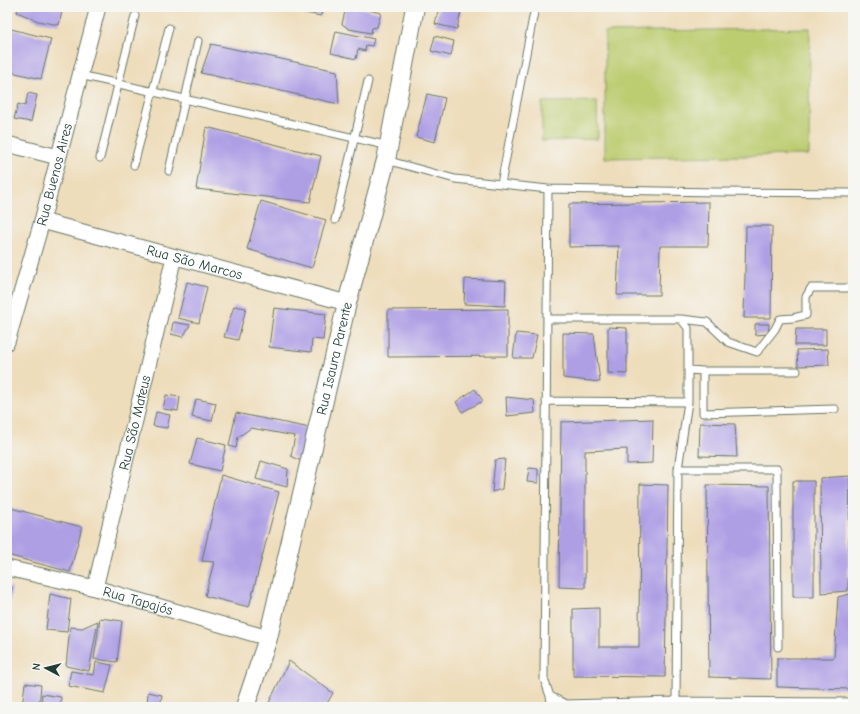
<svg xmlns="http://www.w3.org/2000/svg" width="860" height="714" viewBox="0 0 860 714" font-family="'Comic Neue',sans-serif">
<style>
.green{fill:#bccc6f;stroke:#6e8452}
.building{fill:#ae9fe5}
.lines{fill:none;stroke-linecap:round;stroke-linejoin:round}
.service-casing{stroke:#677563;stroke-width:9}
.minor-casing{stroke:#677563;stroke-width:17}
.tertiary-casing{stroke:#677563;stroke-width:20}
.service{stroke:#fff;stroke-width:7}
.minor{stroke:#fff;stroke-width:15}
.tertiary{stroke:#fff;stroke-width:18}
.labels{text-anchor:middle;stroke-width:3;stroke-linejoin:round;paint-order:stroke}
.street-label{font-size:14px;fill:#1f3d34;stroke:#f6f6f2}
</style>
<rect width="100%" height="100%" fill="#f6f6f2"/>
<filter id="ink" filterUnits="userSpaceOnUse"><feTurbulence type="fractalNoise" baseFrequency=".025" numOctaves="2"/><feDisplacementMap in="SourceGraphic" scale="8" xChannelSelector="R" yChannelSelector="G"/><feConvolveMatrix kernelMatrix="1 2 1 2 8 2 1 2 1" color-interpolation-filters="sRGB"/></filter>
<filter id="wash" filterUnits="userSpaceOnUse"><feTurbulence type="fractalNoise" baseFrequency=".012" numOctaves="4" result="noise"/><feDisplacementMap in="SourceGraphic" scale="16" xChannelSelector="R" yChannelSelector="G"/><feGaussianBlur stdDeviation="0.9" result="paint"/><feColorMatrix in="noise" values="0 0 0 0 0 0 0 0 0 0 0 0 0 0 0 0 0 1.4 0 .05"/><feComposite in="paint" operator="in"/></filter>
<g filter="url(#wash)">
<rect width="100%" height="100%" fill="#edb"/>
<!-- green -->
<path class="green" d="M 810,28 L 809,155 L 605,158 L 605,32 Z
M 597,101 L 598,139 L 542,141 L 542,102 Z"/>
<g id="blocks">
<!-- building -->
<path class="building" d="M 18,7 L 63,7 L 59,25 L 38,21 L 17,12 Z
M 284,7 L 323,7 L 321,16 L 284,9 Z
M 346,7 L 357,7 L 381,13 L 377,27 L 372,28 L 371,33 L 349,29 L 342,24 Z
M 439,7 L 461,11 L 457,29 L 435,24 Z
M 11,29 L 51,39 L 41,79 L 7,71 L 7,44 Z
M 336,31 L 374,39 L 372,46 L 366,45 L 365,51 L 358,49 L 356,59 L 331,53 Z
M 435,36 L 454,41 L 451,56 L 431,51 Z
M 211,44 L 337,71 L 339,104 L 201,73 Z
M 28,93 L 37,95 L 31,122 L 14,119 L 18,104 L 25,106 Z
M 427,94 L 445,98 L 435,142 L 416,137 Z
M 206,127 L 321,156 L 310,202 L 196,189 Z
M 261,201 L 326,220 L 312,268 L 247,249 Z
M 709,202 L 708,246 L 660,246 L 659,295 L 617,295 L 619,246 L 569,247 L 569,204 Z
M 746,226 L 772,226 L 771,318 L 744,318 Z
M 465,279 L 506,281 L 505,306 L 464,304 Z
M 187,282 L 207,287 L 199,323 L 178,318 Z
M 234,306 L 246,308 L 238,340 L 224,337 Z
M 274,308 L 326,314 L 323,340 L 312,339 L 311,352 L 269,347 Z
M 508,309 L 508,356 L 388,357 L 388,310 Z
M 173,322 L 190,325 L 183,337 L 171,334 Z
M 755,324 L 769,324 L 768,334 L 755,335 Z
M 608,327 L 627,328 L 627,374 L 608,373 Z
M 796,329 L 826,329 L 826,345 L 795,345 Z
M 516,333 L 537,335 L 532,358 L 513,358 Z
M 563,333 L 594,334 L 600,382 L 563,378 Z
M 828,349 L 829,365 L 798,366 L 797,350 Z
M 475,389 L 483,401 L 462,412 L 456,402 Z
M 166,395 L 180,397 L 178,411 L 163,409 Z
M 506,397 L 534,400 L 535,413 L 507,416 Z
M 196,399 L 216,403 L 212,421 L 192,417 Z
M 156,412 L 170,415 L 167,428 L 153,426 Z
M 236,413 L 310,428 L 303,462 L 291,456 L 295,436 L 251,428 L 238,437 L 236,448 L 229,446 Z
M 653,419 L 652,463 L 627,464 L 627,449 L 585,451 L 585,588 L 559,587 L 561,422 Z
M 700,423 L 735,424 L 737,457 L 699,456 Z
M 197,438 L 226,445 L 220,471 L 190,464 Z
M 505,459 L 502,489 L 492,492 L 495,460 Z
M 261,461 L 288,469 L 287,487 L 256,479 Z
M 529,468 L 538,469 L 538,483 L 527,482 Z
M 221,475 L 279,492 L 249,607 L 205,596 L 214,562 L 202,561 Z
M 850,476 L 848,591 L 821,593 L 820,478 Z
M 793,481 L 814,481 L 814,597 L 793,597 Z
M 640,484 L 668,485 L 665,677 L 573,676 L 573,609 L 599,608 L 599,647 L 639,647 Z
M 707,485 L 769,486 L 771,679 L 709,677 Z
M 7,507 L 82,527 L 70,572 L 7,555 Z
M 7,587 L 12,587 L 9,606 L 7,605 Z
M 853,593 L 852,689 L 777,687 L 777,658 L 834,658 L 838,597 Z
M 50,594 L 71,599 L 67,632 L 46,630 Z
M 100,618 L 122,621 L 117,662 L 94,659 Z
M 98,621 L 89,671 L 66,666 L 70,627 L 82,628 Z
M 289,661 L 333,693 L 325,707 L 267,707 Z
M 96,662 L 112,665 L 105,693 L 68,686 L 71,671 L 94,675 Z
M 25,683 L 41,685 L 39,707 L 22,707 Z
M 148,692 L 162,695 L 160,707 L 147,707 Z
M 42,694 L 61,697 L 60,707 L 41,707 Z"/>
</g>
</g>
<g filter="url(#ink)">
<use href="#blocks" fill-opacity="0" stroke="#677563" stroke-width="1"/>
<g class="lines">
<!-- service casing -->
<g class="service-casing">
<path id="service" d="M 80,75 L 389,146
M 100,158 L 135,16
M 386,160 L 455,179 L 548,189 L 716,192 L 853,193
M 134,165 L 169,28
M 169,171 L 198,41
M 501,184 L 535,7
M 548,189 L 544,679 L 550,696 L 566,704 L 676,701 L 853,702
M 335,220 L 368,81
M 547,319 L 681,319 L 688,328 L 688,402 L 678,469 L 676,701
M 681,319 L 707,322 L 728,342 L 757,352 L 775,329 L 780,319 L 793,318 L 806,315 L 806,297 L 811,288 L 852,288
M 688,370 L 703,371
M 797,371 L 703,371 L 703,413 L 835,409
M 546,401 L 688,402
M 678,469 L 777,469 L 778,647
M 550,696 L 552,707"/>
</g>
<!-- minor casing -->
<g class="minor-casing">
<g id="minor">
<path d="M 7,144 L 58,157"/>
<path id="s1" d="M 42,221 L 347,303"/>
<path id="s2" d="M 7,342 L 42,221 L 98,7"/>
<path id="s3" d="M 7,568 L 95,588 L 268,638"/>
<path id="s4" d="M 95,588 L 174,257"/>
</g>
</g>
<!-- tertiary casing -->
<g class="tertiary-casing">
<g id="tertiary">
<path id="s5" d="M 245,707 L 268,638 L 347,303 L 386,160 L 415,7"/>
</g>
</g>
<!-- service -->
<use href="#service" class="service"/>
<!-- minor -->
<use href="#minor" class="minor"/>
<!-- tertiary -->
<use href="#tertiary" class="tertiary"/>
</g>
</g>
<g class="labels">
<!-- street labels -->
<g class="street-label">
<text dy="5" stroke="none"><textPath href="#s2" startOffset="174">Rua Buenos Aires</textPath></text>
<text dy="5" stroke="none"><textPath href="#s1" startOffset="158">Rua São Marcos</textPath></text>
<text dy="5" stroke="none"><textPath href="#s5" startOffset="360">Rua Isaura Parente</textPath></text>
<text dy="5" stroke="none"><textPath href="#s4" startOffset="170">Rua São Mateus</textPath></text>
<text dy="5" stroke="none"><textPath href="#s3" startOffset="135">Rua Tapajós</textPath></text>
</g>
</g>
<!-- margin -->
<rect width="860" height="714" fill="none" stroke="#f6f6f2" stroke-width="24"/>
<!-- north arrow -->
<g transform="translate(46 668) rotate(277)" stroke="#f6f6f2" stroke-width="3" paint-order="stroke">
<path d="M0-3L7 15L0 10L-7 15Z" fill="#1f3d34"/>
<text y="-6" font-size="11" font-weight="bold" text-anchor="middle" fill="#1f3d34">N</text>
</g>
</svg>
